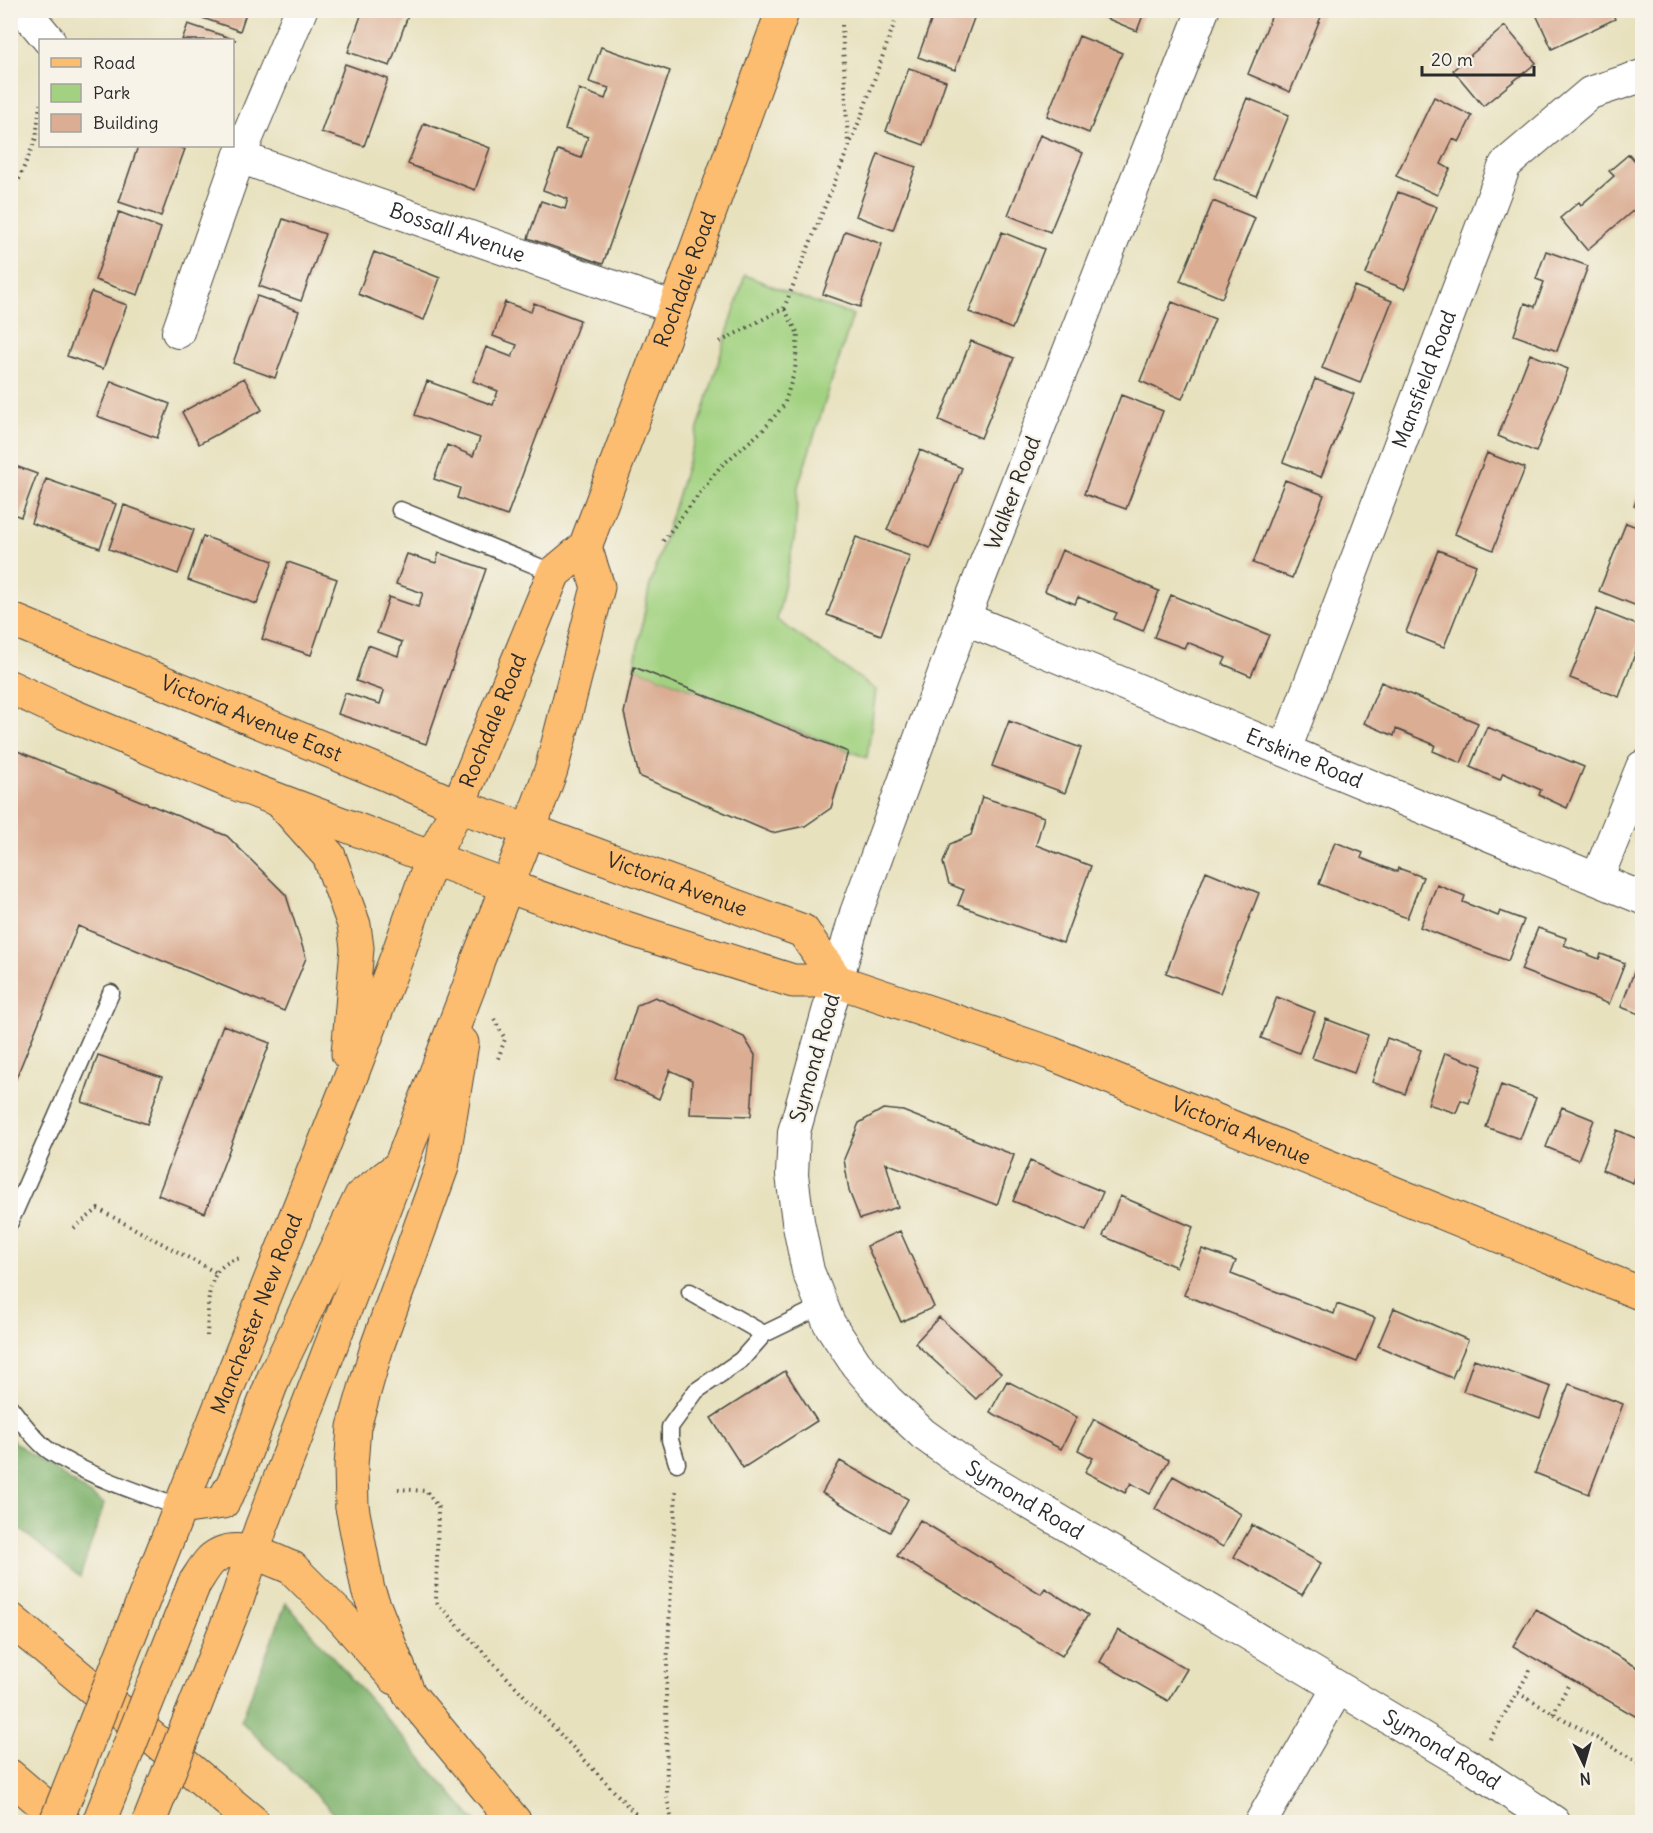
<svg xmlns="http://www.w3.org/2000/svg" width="1653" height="1833" viewBox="0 0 1653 1833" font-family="Delius,sans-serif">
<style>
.green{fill:#a2d281;stroke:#667e56;stroke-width:1.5}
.forest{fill:#81b46f;stroke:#56704d;stroke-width:1.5}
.building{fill:#dbae94}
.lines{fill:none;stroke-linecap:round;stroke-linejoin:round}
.service-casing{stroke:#474641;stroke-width:19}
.minor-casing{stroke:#474641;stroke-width:34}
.primary-casing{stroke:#474641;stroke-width:35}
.motorway-casing{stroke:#474641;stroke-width:35}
.path{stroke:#474641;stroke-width:4;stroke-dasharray:1.5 4.5;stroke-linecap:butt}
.service{stroke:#fff;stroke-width:16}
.minor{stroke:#fff;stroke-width:32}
.primary{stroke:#fcbd6f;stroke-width:33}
.motorway{stroke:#fcbd6f;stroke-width:33}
.primary-bridge-casing{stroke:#474641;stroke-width:35;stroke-linecap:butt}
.primary-bridge{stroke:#fcbd6f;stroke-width:33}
.labels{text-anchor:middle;stroke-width:4.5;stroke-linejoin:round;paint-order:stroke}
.street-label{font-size:21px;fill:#2b2b2b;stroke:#f7f3e8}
</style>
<rect width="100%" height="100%" fill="#f7f3e8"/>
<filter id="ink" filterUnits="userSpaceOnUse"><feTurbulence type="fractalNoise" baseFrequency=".0167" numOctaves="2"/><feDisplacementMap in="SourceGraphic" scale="12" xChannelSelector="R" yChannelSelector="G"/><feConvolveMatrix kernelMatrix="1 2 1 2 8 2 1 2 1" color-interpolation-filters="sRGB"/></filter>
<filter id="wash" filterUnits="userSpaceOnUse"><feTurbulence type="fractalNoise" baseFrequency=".008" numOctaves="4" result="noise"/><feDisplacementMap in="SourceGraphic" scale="24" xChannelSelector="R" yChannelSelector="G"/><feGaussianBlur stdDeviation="1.35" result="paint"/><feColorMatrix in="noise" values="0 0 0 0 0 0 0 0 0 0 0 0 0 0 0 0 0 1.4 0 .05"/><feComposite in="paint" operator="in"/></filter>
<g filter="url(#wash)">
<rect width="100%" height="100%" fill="#e7e1be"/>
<!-- green -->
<path class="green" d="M 745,275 L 794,295 L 853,315 L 798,486 L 795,535 L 777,620 L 876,690 L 867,758 L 634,667 L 649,589 Z"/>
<!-- forest -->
<path class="forest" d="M 11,1437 L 14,1442 L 104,1504 L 80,1577 L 11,1522 Z
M 286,1603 L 476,1822 L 343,1822 L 241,1721 Z"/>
<g id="blocks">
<!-- building -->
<path class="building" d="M 196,10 L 247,10 L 240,31 L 194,15 Z
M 363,10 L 410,10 L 390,66 L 348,52 Z
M 935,10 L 977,10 L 955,70 L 918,57 Z
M 1095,10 L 1145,10 L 1137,31 L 1094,13 Z
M 1274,10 L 1323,12 L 1290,92 L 1248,74 Z
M 1534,10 L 1611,10 L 1615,19 L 1552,49 Z
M 188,24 L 236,40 L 182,40 Z
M 1505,26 L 1536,63 L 1483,106 L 1453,70 Z
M 1079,36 L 1122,53 L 1089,133 L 1047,116 Z
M 601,47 L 670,71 L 603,264 L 528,238 L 541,201 L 565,209 L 568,199 L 543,190 L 558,150 L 581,158 L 588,137 L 565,129 L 579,89 L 605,99 L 609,88 L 589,82 Z
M 345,64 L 388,79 L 364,146 L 321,132 Z
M 909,68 L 946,81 L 924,145 L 886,131 Z
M 1434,97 L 1472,116 L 1459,142 L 1453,139 L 1441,164 L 1450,169 L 1437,195 L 1396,176 Z
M 1247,98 L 1289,115 L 1256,195 L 1214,178 Z
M 424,123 L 490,148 L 475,190 L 408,164 Z
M 1040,135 L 1083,153 L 1050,232 L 1008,215 Z
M 138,146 L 174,146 L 185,149 L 161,216 L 119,202 Z
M 878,154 L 916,167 L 893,230 L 856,216 Z
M 1629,154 L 1642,169 L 1642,203 L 1587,250 L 1560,218 L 1579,202 L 1581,205 L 1614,176 L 1609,171 Z
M 1398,192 L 1437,207 L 1405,289 L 1366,274 Z
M 1213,201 L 1255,218 L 1222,298 L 1180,281 Z
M 119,212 L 161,228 L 138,295 L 95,280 Z
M 283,219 L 325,234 L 301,301 L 259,286 Z
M 845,231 L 882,244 L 860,307 L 823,294 Z
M 1002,232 L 1044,249 L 1012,329 L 969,312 Z
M 1546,251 L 1588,266 L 1557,351 L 1514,335 L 1525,303 L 1535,307 L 1544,282 L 1536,279 Z
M 374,252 L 440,278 L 424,320 L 358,294 Z
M 1354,286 L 1392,301 L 1360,383 L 1322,368 Z
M 91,292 L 127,305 L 103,369 L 67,356 Z
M 257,296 L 299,311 L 275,378 L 233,363 Z
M 505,302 L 531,312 L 534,303 L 580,320 L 507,516 L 457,498 L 460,488 L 434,479 L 447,445 L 473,456 L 480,438 L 415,415 L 427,381 L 493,405 L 498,391 L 473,381 L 486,347 L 512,357 L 517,345 L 493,336 Z
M 1172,302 L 1215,319 L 1182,399 L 1140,381 Z
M 971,341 L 1014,358 L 981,438 L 939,420 Z
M 1530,354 L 1568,369 L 1536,452 L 1498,436 Z
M 244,378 L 262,410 L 199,444 L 182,412 Z
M 1315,379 L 1354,394 L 1321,477 L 1283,462 Z
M 111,381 L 170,404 L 157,438 L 97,416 Z
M 1121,395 L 1163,411 L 1126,509 L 1084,494 Z
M 920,450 L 962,468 L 930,548 L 887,530 Z
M 1487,453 L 1525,468 L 1493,550 L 1455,534 Z
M 10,464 L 37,474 L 21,517 L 10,513 Z
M 46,479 L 116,504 L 100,548 L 31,523 Z
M 1285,480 L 1324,495 L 1292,578 L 1253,563 Z
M 1642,485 L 1642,509 L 1634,506 Z
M 124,505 L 194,530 L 178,574 L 109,549 Z
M 1626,523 L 1642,529 L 1642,608 L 1599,591 Z
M 203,536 L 273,561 L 257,604 L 188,580 Z
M 856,537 L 910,556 L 881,635 L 827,615 Z
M 1062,550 L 1159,591 L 1143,631 L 1114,619 L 1117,613 L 1078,597 L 1075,604 L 1045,591 Z
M 1438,550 L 1476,565 L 1444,647 L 1406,632 Z
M 439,553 L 486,569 L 426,744 L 338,714 L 345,693 L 380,704 L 384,691 L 356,681 L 368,645 L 398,656 L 402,642 L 377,633 L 389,597 L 418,607 L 423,593 L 396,584 L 407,554 L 436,563 Z
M 288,562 L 337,579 L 311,655 L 262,639 Z
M 1171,595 L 1269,635 L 1251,676 L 1223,664 L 1226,658 L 1187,642 L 1184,648 L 1154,637 Z
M 1597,609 L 1642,627 L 1642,635 L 1619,697 L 1570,678 Z
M 634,667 L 848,752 L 831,808 L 805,826 L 772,833 L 639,776 L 624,713 Z
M 1381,682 L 1478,723 L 1461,763 L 1433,751 L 1435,745 L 1396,729 L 1394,736 L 1364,723 Z
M 1009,721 L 1081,748 L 1065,793 L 992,766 Z
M 1487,727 L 1584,767 L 1567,808 L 1539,795 L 1541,790 L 1503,773 L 1500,780 L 1470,767 Z
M 10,748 L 227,836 L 286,895 L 306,958 L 284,1011 L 78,926 L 10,1093 Z
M 982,797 L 1044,817 L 1036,845 L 1091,866 L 1063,943 L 958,905 L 964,890 L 949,884 L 943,863 L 950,844 L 971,835 Z
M 1335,842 L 1363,853 L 1361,858 L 1397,872 L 1398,868 L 1423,877 L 1407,918 L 1319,884 Z
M 1206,871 L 1259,893 L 1220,993 L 1166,973 Z
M 1437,885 L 1465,896 L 1463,902 L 1498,916 L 1500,911 L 1524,920 L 1508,961 L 1420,927 Z
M 1538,928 L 1566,938 L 1564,945 L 1599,959 L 1601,954 L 1625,963 L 1609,1004 L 1521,970 Z
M 1637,964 L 1642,966 L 1642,1015 L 1621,1007 Z
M 655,997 L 744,1037 L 755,1055 L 751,1116 L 690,1114 L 692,1080 L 670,1070 L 659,1099 L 614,1078 L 637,1005 Z
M 1277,997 L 1315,1012 L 1299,1053 L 1261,1038 Z
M 1326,1019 L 1368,1035 L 1354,1073 L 1312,1058 Z
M 223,1025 L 270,1043 L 205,1213 L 158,1195 Z
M 1387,1038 L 1421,1050 L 1405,1094 L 1372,1082 Z
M 1445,1053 L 1482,1066 L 1469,1103 L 1461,1100 L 1456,1113 L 1428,1104 Z
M 98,1055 L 162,1077 L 147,1124 L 82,1102 Z
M 1501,1085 L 1536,1098 L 1520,1139 L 1486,1127 Z
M 1562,1107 L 1594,1120 L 1578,1160 L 1546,1147 Z
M 883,1109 L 903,1111 L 1014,1155 L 997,1205 L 886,1163 L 898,1207 L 860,1219 L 849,1191 L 844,1159 L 859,1123 Z
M 1617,1130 L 1642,1141 L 1642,1159 L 1633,1183 L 1602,1170 Z
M 1030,1161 L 1103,1192 L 1086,1231 L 1013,1201 Z
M 1120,1196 L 1193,1227 L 1176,1267 L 1103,1236 Z
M 900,1231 L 934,1307 L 901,1322 L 867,1246 Z
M 1202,1249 L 1236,1261 L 1231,1274 L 1334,1314 L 1337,1304 L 1375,1318 L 1357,1362 L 1184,1295 Z
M 1394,1308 L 1468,1340 L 1452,1378 L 1378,1346 Z
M 939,1317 L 1001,1373 L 976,1399 L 915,1343 Z
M 1474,1359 L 1551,1387 L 1540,1418 L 1463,1391 Z
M 785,1371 L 817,1421 L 743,1468 L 711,1418 Z
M 1007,1381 L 1077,1417 L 1061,1449 L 990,1412 Z
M 1569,1384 L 1623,1404 L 1589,1494 L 1535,1473 Z
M 1094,1419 L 1169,1460 L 1150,1494 L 1131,1483 L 1125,1493 L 1085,1472 L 1093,1458 L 1078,1450 Z
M 840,1461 L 908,1499 L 890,1532 L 822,1493 Z
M 1173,1476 L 1241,1514 L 1223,1547 L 1155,1509 Z
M 920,1520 L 1041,1594 L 1045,1588 L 1088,1615 L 1062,1656 L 897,1556 Z
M 1252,1525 L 1321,1563 L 1302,1595 L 1234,1557 Z
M 1535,1609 L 1642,1670 L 1642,1720 L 1513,1646 Z
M 1118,1630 L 1187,1669 L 1168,1701 L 1100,1662 Z"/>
</g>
</g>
<g filter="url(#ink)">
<use href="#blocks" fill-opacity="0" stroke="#474641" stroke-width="1.5"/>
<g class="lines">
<!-- service casing -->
<g class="service-casing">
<path id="service" d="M 400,510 L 554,573
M 10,1222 L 111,993
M 690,1292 L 764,1334 L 822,1306
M 10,1407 C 20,1420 38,1444 51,1452 C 90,1477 137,1491 180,1508
M 677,1463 L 670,1440 L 670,1427 L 696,1391 L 741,1360 L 764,1334"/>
</g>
<!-- minor casing -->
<g class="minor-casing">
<g id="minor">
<path d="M 24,10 L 49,40"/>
<path id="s1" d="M 1203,10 L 964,618 L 856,913 L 794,1132 L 792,1175 L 798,1221 L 808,1271 L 829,1323 L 856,1364 L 886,1399 L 923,1434 L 966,1465 L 1473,1768 L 1554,1822"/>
<path id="s2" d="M 239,157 L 675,308"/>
<path d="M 178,332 L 239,157 L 301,10"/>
<path id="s3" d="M 964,618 L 1642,898"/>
<path id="s4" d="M 1285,750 L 1505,165 L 1590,93 L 1642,76"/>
<path d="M 1597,879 L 1642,767"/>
<path d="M 1261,1822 L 1338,1688"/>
</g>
</g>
<!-- primary casing -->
<g class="primary-casing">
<g id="primary">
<path id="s5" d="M 10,619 L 383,773 L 458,806 L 529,830 L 803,931 L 837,981"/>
<path id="s6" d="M 10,687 L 61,711 L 231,782 L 477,875 L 604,921 L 793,981 L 837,981 L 1050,1053 L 1642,1294"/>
<path d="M 281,802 L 329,856 L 354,925 L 357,948 L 348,1054"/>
<path d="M 352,1507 L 351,1466 L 354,1427 L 377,1347 L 442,1167 L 462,1043"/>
<path d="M 180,1508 L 223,1502 L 235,1480 L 274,1377 L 361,1196 L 400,1166"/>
<path id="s7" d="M 156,1568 L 345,1092 L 398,954 L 432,858 L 458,806 L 554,573 L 585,547 L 675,308 L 783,10"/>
<path d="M 194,1584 C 199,1577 204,1567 211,1560 C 234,1539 268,1558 292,1568"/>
<path d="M 237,1600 L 261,1528 L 472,979 L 478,960 L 529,830 L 551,770 L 560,736 L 598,587 L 585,547"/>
</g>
</g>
<!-- motorway casing -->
<g class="motorway-casing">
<path id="motorway" d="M 352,1507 L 368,1590 L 409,1694 L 515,1822
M 292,1568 L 343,1619 L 395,1678
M 10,1619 L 253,1822
M 10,1776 L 64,1822"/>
</g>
<!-- path -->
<path class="path" d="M 842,25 L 848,144
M 10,187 L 19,179 L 36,138 L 40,104
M 720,342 L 784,308 L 862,114 L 899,10
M 663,541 L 720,467 L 763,430 L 784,405 L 795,370 L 798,334 L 784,308
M 494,1019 L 505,1039 L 498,1059
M 74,1228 L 98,1209 L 215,1272
M 207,1336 C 209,1305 203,1265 241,1258
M 398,1489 L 426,1491 L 438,1507 L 436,1602 L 643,1822
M 1518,1693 L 1642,1764
M 1553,1714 L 1569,1684
M 1490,1739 L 1532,1667
M 672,1822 L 667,1797 L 666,1686 L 676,1491"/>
<!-- service -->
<use href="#service" class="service"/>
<!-- minor -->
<use href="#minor" class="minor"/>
<!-- primary -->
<use href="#primary" class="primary"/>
<!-- motorway -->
<use href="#motorway" class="motorway"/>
<!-- primary-bridge casing -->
<g class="primary-bridge-casing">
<path id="primary-bridge" d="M 56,1822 L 156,1568
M 99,1822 L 194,1584
M 149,1822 L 237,1600"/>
</g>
<!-- primary-bridge -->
<use href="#primary-bridge" class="primary-bridge"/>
</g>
</g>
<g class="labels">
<!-- street labels -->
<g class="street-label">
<text dy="7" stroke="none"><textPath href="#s2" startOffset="231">Bossall Avenue</textPath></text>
<text dy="7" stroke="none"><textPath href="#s7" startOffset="1398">Rochdale Road</textPath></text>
<text dy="7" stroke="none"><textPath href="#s4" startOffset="396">Mansfield Road</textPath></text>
<text transform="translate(1013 493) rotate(-69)" y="7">Walker Road</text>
<text dy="7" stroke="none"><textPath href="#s5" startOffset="261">Victoria Avenue East</textPath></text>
<text dy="7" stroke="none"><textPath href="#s7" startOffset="912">Rochdale Road</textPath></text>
<text dy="7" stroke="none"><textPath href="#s3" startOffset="368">Erskine Road</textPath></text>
<text dy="7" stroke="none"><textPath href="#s5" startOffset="718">Victoria Avenue</textPath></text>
<text transform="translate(815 1058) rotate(-74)" y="7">Symond Road</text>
<text dy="7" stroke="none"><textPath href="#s6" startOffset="1312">Victoria Avenue</textPath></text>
<text dy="7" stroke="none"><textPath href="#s7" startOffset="273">Manchester New Road</textPath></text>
<text dy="7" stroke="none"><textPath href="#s1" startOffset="1659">Symond Road</textPath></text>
<text dy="7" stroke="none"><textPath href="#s1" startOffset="2145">Symond Road</textPath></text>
</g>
</g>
<!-- margin -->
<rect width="1653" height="1833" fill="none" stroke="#f7f3e8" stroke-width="36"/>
<!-- legend -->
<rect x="39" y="39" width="195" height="108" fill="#f7f3e8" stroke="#a5a39c" stroke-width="1.5"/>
<rect x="51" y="58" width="30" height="9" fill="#fcbd6f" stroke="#a5a39c" stroke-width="1.5"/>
<text x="93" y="69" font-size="18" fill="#2b2b2b">Road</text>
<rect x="51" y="84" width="30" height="18" fill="#a2d281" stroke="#a5a39c" stroke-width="1.5"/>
<text x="93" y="99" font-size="18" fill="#2b2b2b">Park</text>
<rect x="51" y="114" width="30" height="18" fill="#dbae94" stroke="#a5a39c" stroke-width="1.5"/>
<text x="93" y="129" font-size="18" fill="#2b2b2b">Building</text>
<!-- north arrow -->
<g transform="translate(1584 1764) rotate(175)" stroke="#f7f3e8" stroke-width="4.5" paint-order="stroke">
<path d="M0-4.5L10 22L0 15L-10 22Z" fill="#2b2b2b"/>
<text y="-9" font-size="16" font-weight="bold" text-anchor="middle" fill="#2b2b2b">N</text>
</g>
<!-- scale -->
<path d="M1422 66v9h112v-9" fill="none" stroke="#2b2b2b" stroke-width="3"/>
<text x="1431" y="66" font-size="18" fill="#2b2b2b" stroke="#f7f3e8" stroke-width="4.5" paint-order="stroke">20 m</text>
</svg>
